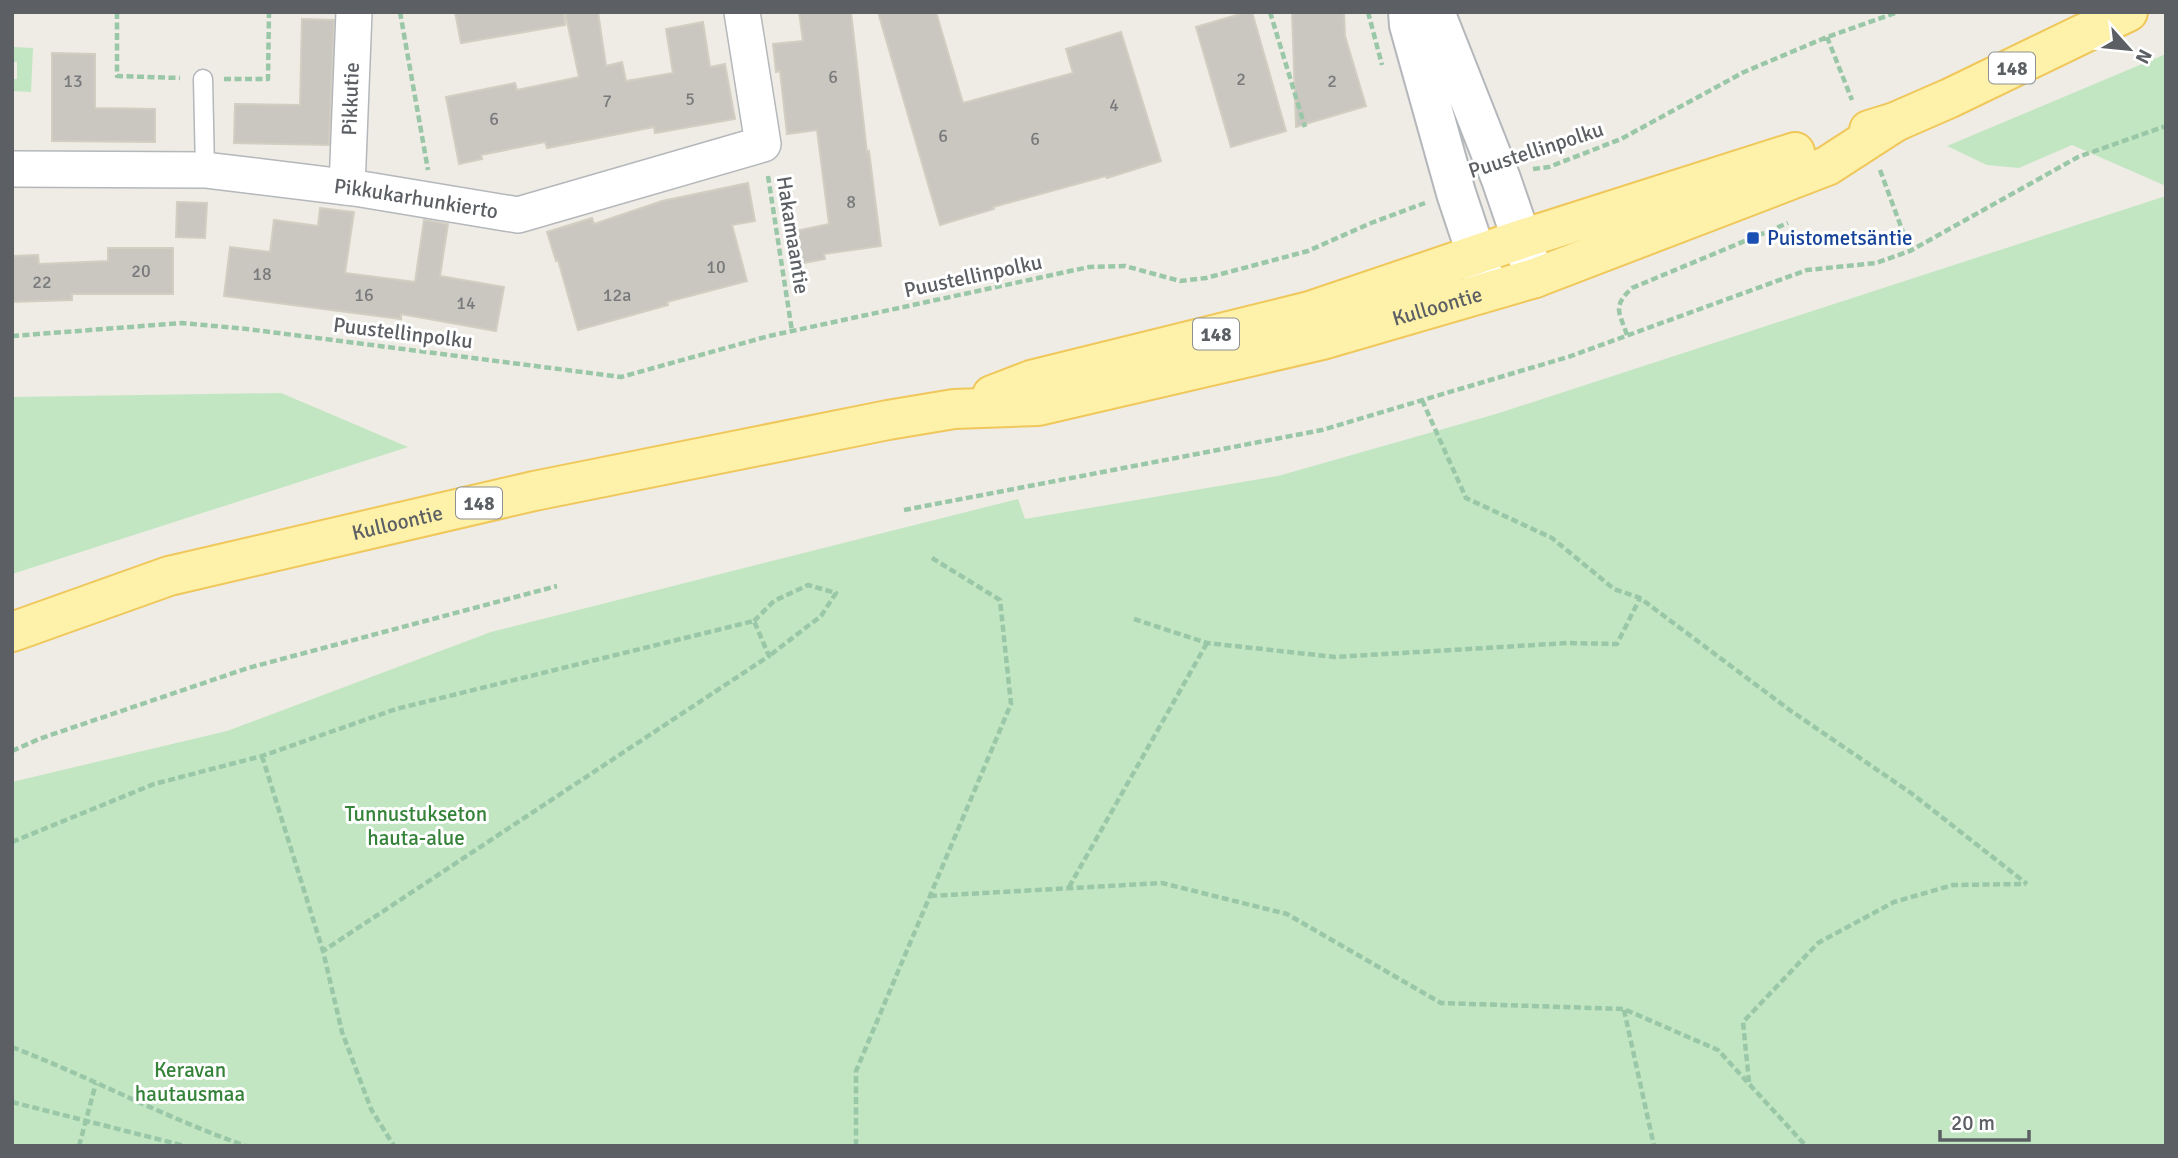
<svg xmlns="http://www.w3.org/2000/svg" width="2178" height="1158" viewBox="0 0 2178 1158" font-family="Signika,sans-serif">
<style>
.green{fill:#c1e6c1}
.building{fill:#cac7c1;stroke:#d3cec2;stroke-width:2}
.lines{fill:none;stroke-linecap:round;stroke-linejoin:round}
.service-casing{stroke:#b4b7bb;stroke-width:21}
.minor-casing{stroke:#b4b7bb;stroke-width:38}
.tertiary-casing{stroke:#b4b7bb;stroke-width:42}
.primary-casing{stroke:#f0c75b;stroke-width:42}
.path{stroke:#9ac7a7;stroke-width:4.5;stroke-dasharray:7 3.5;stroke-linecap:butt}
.service{stroke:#fff;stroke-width:18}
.minor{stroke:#fff;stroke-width:35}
.tertiary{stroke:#fff;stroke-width:38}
.primary{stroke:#fef1a9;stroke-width:38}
.transit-dot{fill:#1a4fb4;stroke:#fff;stroke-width:2.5}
.labels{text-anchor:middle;stroke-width:6;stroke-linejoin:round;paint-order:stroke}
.number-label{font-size:18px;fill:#787a7b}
.shield{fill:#fff;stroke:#8d9092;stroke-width:2}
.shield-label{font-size:19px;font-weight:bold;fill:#5c6064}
.street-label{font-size:21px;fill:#5c6064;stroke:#fff}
.transit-label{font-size:21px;fill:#164399;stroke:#fff;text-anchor:start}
.park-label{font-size:21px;fill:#358339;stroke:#fff}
</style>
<rect width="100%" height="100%" fill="#eeece4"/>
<!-- green -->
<path class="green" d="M 12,47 L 33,48 L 31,92 L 12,91 L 12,79 L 17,79 L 17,62 L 12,62 Z
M 2166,54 L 2166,186 L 2072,145 L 2019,168 L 1987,165 L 1947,146 Z
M 2166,196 L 2166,1146 L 12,1146 L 12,782 L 227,731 L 491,632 L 1018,499 L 1025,519 L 1278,476 L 1496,414 Z
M 281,393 L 408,447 L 12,574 L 12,397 Z"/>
<!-- building -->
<path class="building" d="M 455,12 L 564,12 L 565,25 L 461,43 Z
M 565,12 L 598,12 L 606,66 L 622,62 L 626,81 L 673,73 L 666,29 L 703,22 L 710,67 L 725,64 L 735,119 L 655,133 L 654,127 L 547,148 L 545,142 L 481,155 L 482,159 L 459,164 L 446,97 L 515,83 L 517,90 L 579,77 Z
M 799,12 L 851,12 L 867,152 L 869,151 L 881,246 L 824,254 L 825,259 L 798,264 L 791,232 L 829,224 L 817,130 L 787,134 L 780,71 L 776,72 L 773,44 L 803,41 Z
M 878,12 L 936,12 L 963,103 L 1073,73 L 1066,49 L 1121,32 L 1161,161 L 1107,178 L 1106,176 L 993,207 L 994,209 L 940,225 Z
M 1247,12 L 1252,12 L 1286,131 L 1231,147 L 1196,27 Z
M 1292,12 L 1344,12 L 1345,36 L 1366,106 L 1296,127 Z
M 302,19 L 334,20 L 329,145 L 234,143 L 235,104 L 300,105 Z
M 52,53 L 95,54 L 95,108 L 155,109 L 155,142 L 52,141 Z
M 748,183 L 755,221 L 732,225 L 747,281 L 667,302 L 668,305 L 578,330 L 558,260 L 556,261 L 547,232 L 592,218 L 594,224 L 662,201 Z
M 177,202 L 207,203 L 205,238 L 176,237 Z
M 320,208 L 354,212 L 345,273 L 415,282 L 424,220 L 448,224 L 440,276 L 504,287 L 496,331 L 401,314 L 401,319 L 224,296 L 230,247 L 270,252 L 274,220 L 318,226 Z
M 108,248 L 173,248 L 173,294 L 72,294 L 72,300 L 12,302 L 12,256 L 38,255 L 39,264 L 108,261 Z"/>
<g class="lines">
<!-- service casing -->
<g class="service-casing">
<path id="service" d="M 203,79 L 205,170"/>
</g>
<!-- minor casing -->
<g class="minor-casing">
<g id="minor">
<path id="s1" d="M 12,169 L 205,170 L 361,189 L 518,215 L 763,144 L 742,12"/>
<path id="s2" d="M 347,187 L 354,12"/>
</g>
</g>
<!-- tertiary casing -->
<g class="tertiary-casing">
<path id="tertiary" d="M 1408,12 L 1409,25 L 1456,193 L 1487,286
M 1435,12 L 1501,179 L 1535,278"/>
</g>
<!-- primary casing -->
<g class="primary-casing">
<g id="primary">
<path d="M 1869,130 L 1895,122 L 1950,98 L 2128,12"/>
<path d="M 992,395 L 1031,380 L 1310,311 L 1522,239 L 1795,152"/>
<path id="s3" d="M 12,632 L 169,576 L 534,491 L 888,420 L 954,409 L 1038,406 L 1322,340 L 1535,278 L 1827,166 L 1895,122"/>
</g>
</g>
<!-- path -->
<path class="path" d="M 117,12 L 117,76 L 180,78
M 400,12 L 428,170
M 1270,12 L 1305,127
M 1368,12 L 1382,65
M 1827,37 L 1852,100
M 224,79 L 268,79 L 269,12
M 1533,169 L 1549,167 L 1621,139 L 1744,72 L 1827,37 L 1898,12
M 1880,170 L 1910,251
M 768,176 L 792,331
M 1627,335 C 1619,311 1612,307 1632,288 L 1788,223
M 12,336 L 182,323 L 247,329 L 621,377 L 769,336 L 1089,267 L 1125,266 L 1180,281 L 1206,278 L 1308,251 L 1371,223 L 1425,203
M 1422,400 L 1466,498 L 1552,538 L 1614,589 L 1640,598 L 1791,711 L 1911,793 L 2027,884
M 904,510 L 1322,430 L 1571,356 L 1807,270 L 1876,263 L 1910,251 L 2078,157 L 2166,126
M 1134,619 L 1207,643 L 1335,657 L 1568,643 L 1617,644 L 1640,598
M 754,621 L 774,601 L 808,585 L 836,593 L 821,616 L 769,656
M 12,751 L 39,739 L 248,668 L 557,586
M 262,756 L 323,951 L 342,1032 L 371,1109 L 394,1146
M 12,842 L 154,784 L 262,756 L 396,709 L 754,621 L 769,656 L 323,951
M 1069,887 L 1207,643
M 930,896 L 1162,883 L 1287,914 L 1441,1003 L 1624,1009 L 1718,1050 L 1806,1146
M 1624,1010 L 1654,1146
M 12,1047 C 92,1078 166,1118 246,1146
M 1749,1082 L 1743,1022 L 1818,943 L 1894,902 L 1953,885 L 2026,884
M 12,1102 L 185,1146
M 79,1146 L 96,1083
M 856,1146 L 856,1071 L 1011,704 L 1000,600 L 932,558"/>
<!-- service -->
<use href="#service" class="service"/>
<!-- minor -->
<use href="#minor" class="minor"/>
<!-- tertiary -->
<use href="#tertiary" class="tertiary"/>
<!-- primary -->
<use href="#primary" class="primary"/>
</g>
<!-- markers -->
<rect class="transit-dot" x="1746" y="231" width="14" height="14" rx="3.5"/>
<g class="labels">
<!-- number labels -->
<g class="number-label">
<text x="833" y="83">6</text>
<text x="1241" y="85">2</text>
<text x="73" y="87">13</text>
<text x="1332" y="87">2</text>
<text x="690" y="105">5</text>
<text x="607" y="107">7</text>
<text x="1114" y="111">4</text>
<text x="494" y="125">6</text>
<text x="943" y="142">6</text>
<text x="1035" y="145">6</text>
<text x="851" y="208">8</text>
<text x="716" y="273">10</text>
<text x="141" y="277">20</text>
<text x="262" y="280">18</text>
<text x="42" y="288">22</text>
<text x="364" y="301">16</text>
<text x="617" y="301">12a</text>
<text x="466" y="309">14</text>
</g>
<!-- shield labels -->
<g class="shield">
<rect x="1989" y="52.5" width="46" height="31" rx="5"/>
<rect x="1193" y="318.5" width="46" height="31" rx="5"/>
<rect x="456" y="487.5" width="46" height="31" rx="5"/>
</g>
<g class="shield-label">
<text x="2012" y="75">148</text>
<text x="1216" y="341">148</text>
<text x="479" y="510">148</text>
</g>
<!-- street labels -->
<g class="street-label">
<text dy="7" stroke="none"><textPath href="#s2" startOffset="88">Pikkutie</textPath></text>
<text transform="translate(1536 150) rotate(-18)" y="7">Puustellinpolku</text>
<text dy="7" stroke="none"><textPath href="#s1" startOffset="406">Pikkukarhunkierto</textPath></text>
<text transform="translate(793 235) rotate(81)" y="7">Hakamaantie</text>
<text transform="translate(973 276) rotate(-12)" y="7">Puustellinpolku</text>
<text dy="7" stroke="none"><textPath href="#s3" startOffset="1465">Kulloontie</textPath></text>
<text transform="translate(403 333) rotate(7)" y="7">Puustellinpolku</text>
<text dy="7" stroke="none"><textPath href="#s3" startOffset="401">Kulloontie</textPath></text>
</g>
<!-- transit labels -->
<g class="transit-label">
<text x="1767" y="245">Puistometsäntie</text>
</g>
<!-- park labels -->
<g class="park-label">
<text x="416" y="821">Tunnustukseton<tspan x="416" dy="24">hauta-alue</tspan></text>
<text x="190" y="1077">Keravan<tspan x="190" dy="24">hautausmaa</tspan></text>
</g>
</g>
<!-- border -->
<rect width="2178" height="1158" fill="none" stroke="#5c6064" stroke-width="28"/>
<!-- north arrow -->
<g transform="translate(2129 49) rotate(117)" stroke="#ffffff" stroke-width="5" paint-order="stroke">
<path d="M0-5L12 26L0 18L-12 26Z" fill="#5c6064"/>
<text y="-10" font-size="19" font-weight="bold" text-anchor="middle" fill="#5c6064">N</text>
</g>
<!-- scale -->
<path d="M1940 1130v10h89v-10" fill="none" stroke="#5c6064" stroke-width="3.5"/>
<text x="1951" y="1130" font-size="21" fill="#5c6064" stroke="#ffffff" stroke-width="5" paint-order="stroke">20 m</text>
</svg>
